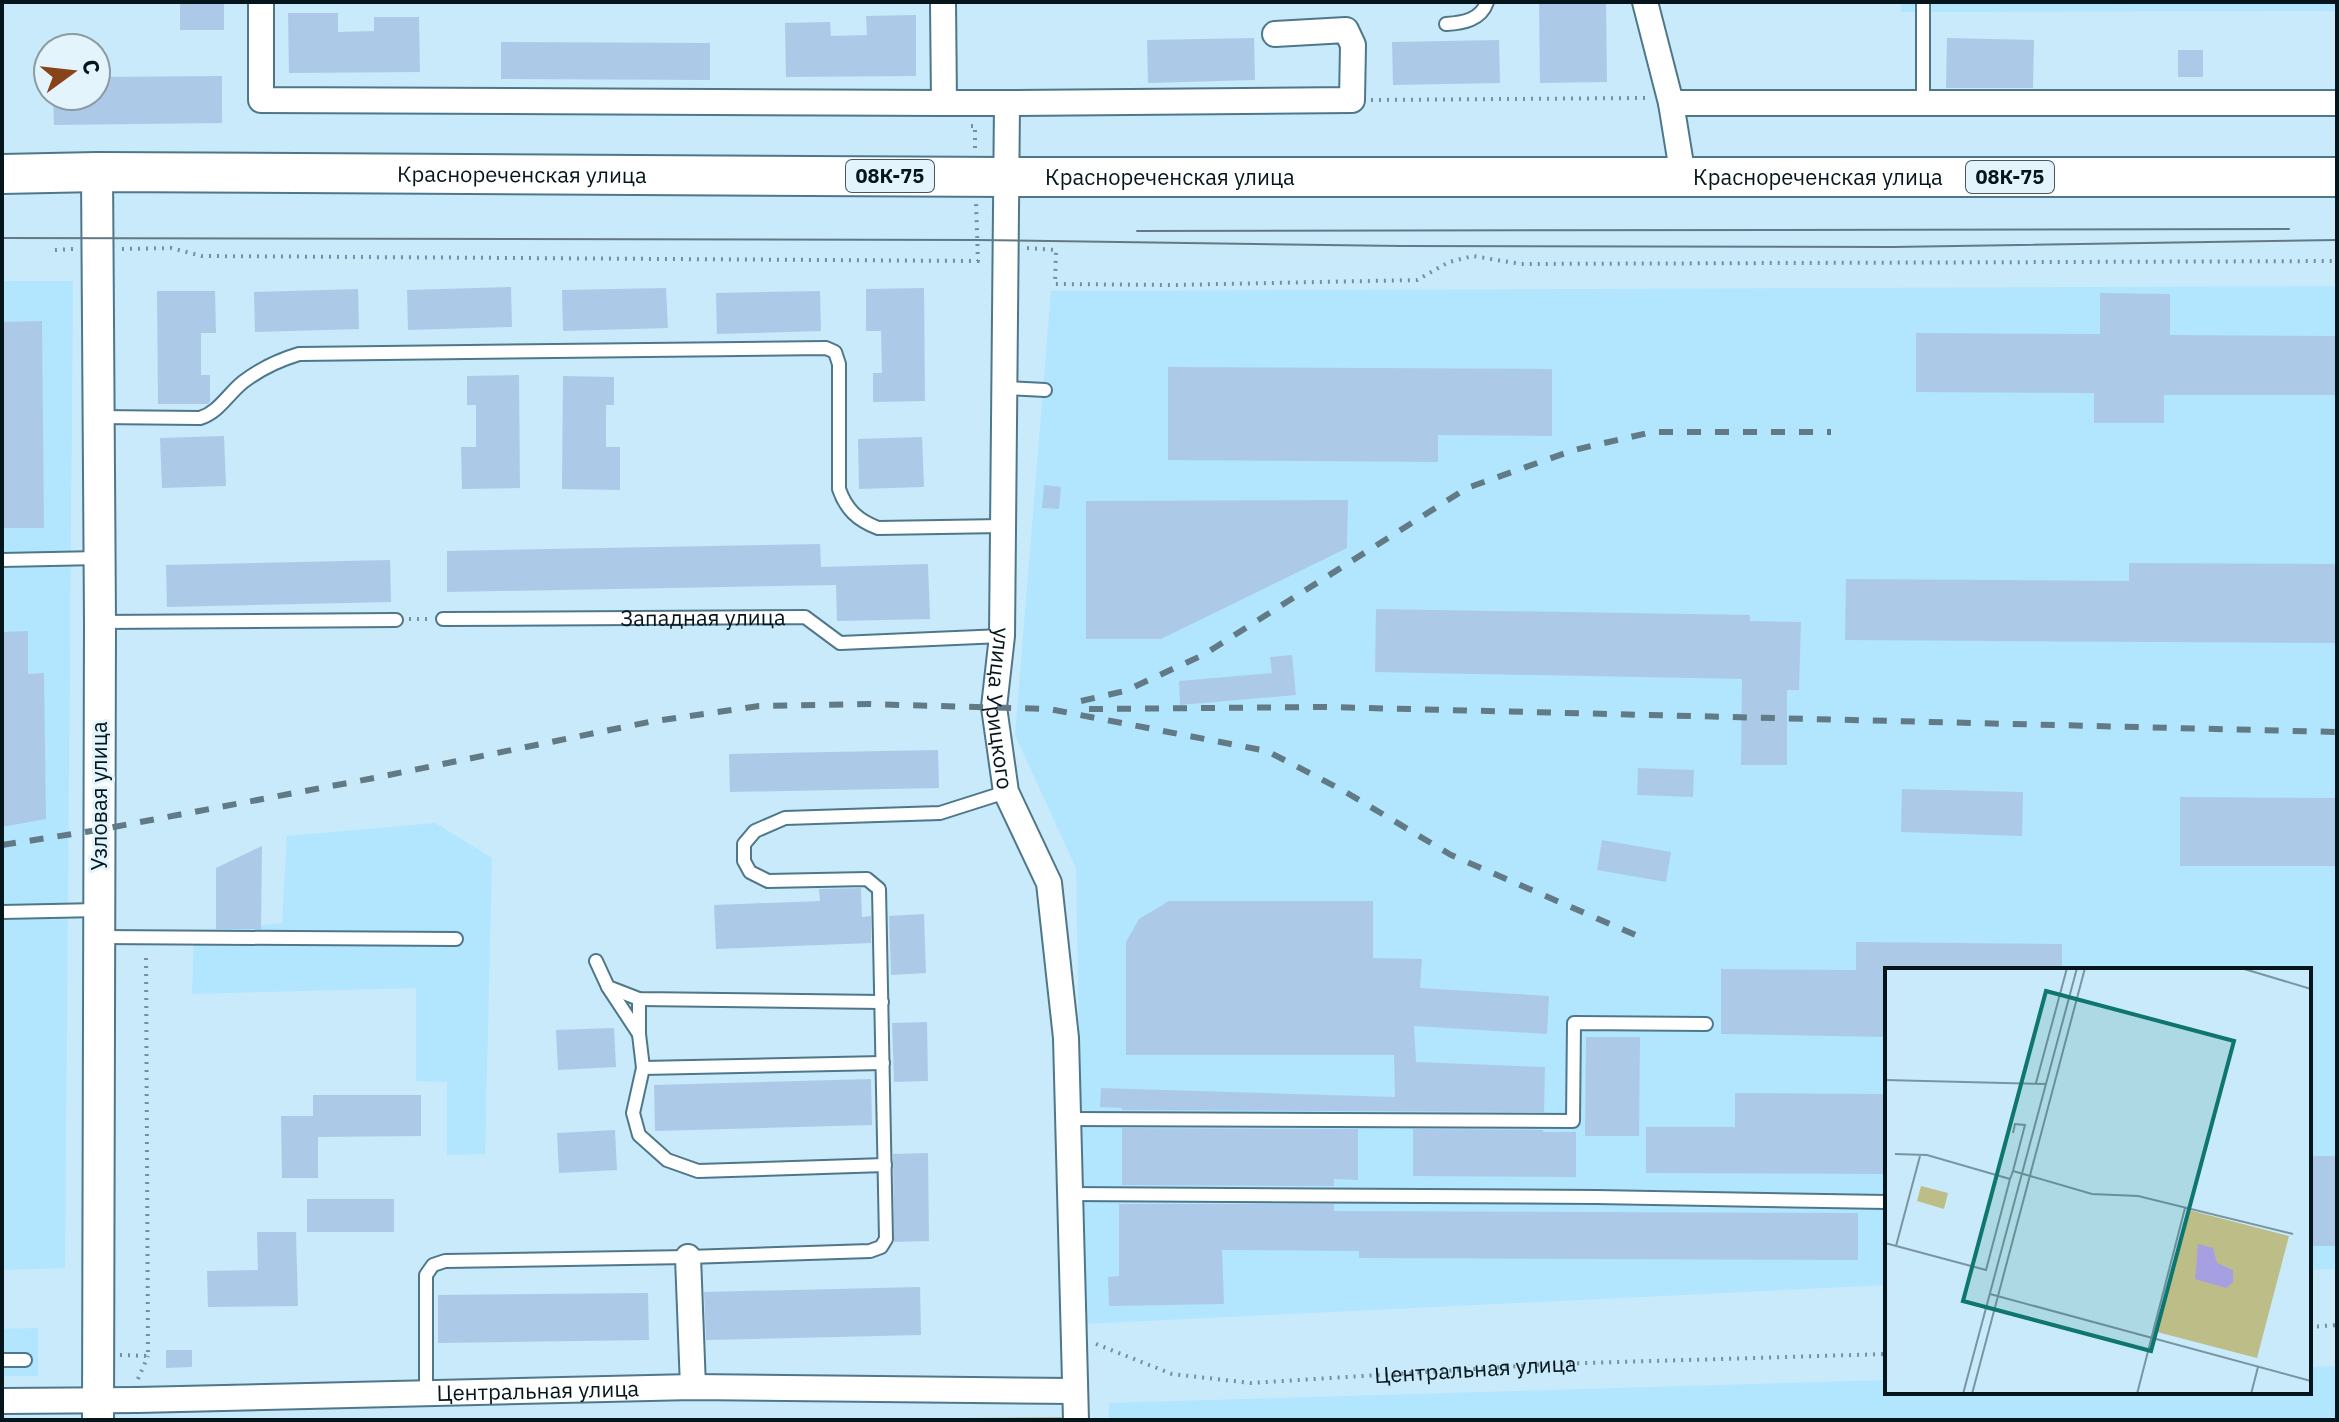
<svg xmlns="http://www.w3.org/2000/svg" width="2339" height="1422" viewBox="0 0 2339 1422" font-family="'IBM Plex Sans',sans-serif">
<style>
.built{fill:#b1e6fe}
.green{fill:#bdbd87}
.building{fill:#accae8}
.lines{fill:none;stroke-linecap:round;stroke-linejoin:round}
.service-casing{stroke:#4f778a;stroke-width:16}
.minor-casing{stroke:#4f778a;stroke-width:28}
.tertiary-casing{stroke:#4f778a;stroke-width:34}
.primary-casing{stroke:#4f778a;stroke-width:42}
.path{stroke:#75909c;stroke-width:4;stroke-dasharray:2 6;stroke-linecap:butt}
.service{stroke:#fff;stroke-width:12}
.minor{stroke:#fff;stroke-width:24}
.tertiary{stroke:#fff;stroke-width:30}
.primary{stroke:#fff;stroke-width:38}
.tram{stroke:#627a85;stroke-width:2}
.rail{stroke:#627a85;stroke-width:6;stroke-dasharray:14 14;stroke-linecap:butt}
.labels{text-anchor:middle;stroke-width:6;stroke-linejoin:round;paint-order:stroke}
.shield{fill:#e3f4fc;stroke:#48585f;stroke-width:2}
.shield-label{font-size:20px;font-weight:bold;fill:#05151c}
.street-label{font-size:22px;fill:#05151c;stroke:#e3f4fc}
.inset-road{fill:none;stroke:#7a95a1;stroke-width:2}
.view{fill:#0f766e;fill-opacity:0.15;stroke:#0f766e;stroke-width:4}
.inset-edge{fill:none;stroke:#05151c;stroke-width:4}
</style>
<rect width="100%" height="100%" fill="#c8eafa"/>
<!-- built -->
<path class="built" d="M 1901,2 L 2337,2 L 2337,11 L 1901,12 Z
M 2,281 L 73,281 L 65,1268 L 2,1270 Z
M 2337,286 L 2337,1269 L 2309,1270 L 2309,970 L 1887,970 L 1887,1285 L 1084,1324 L 1076,868 L 1015,735 L 1051,291 Z
M 435,823 L 492,858 L 485,1154 L 447,1155 L 447,1082 L 416,1081 L 416,988 L 192,994 L 194,932 L 282,923 L 287,836 Z
M 38,1328 L 38,1376 L 2,1376 L 2,1329 Z
M 2337,1366 L 2337,1420 L 1109,1420 L 1109,1403 L 1887,1380 L 1887,1392 L 2309,1392 L 2309,1367 Z"/>
<!-- green -->
<path class="green" d="M 1065,1417 L 1065,1420 L 730,1420 Z"/>
<!-- building -->
<path class="building" d="M 180,2 L 224,2 L 224,30 L 180,30 Z
M 1539,2 L 1606,2 L 1607,82 L 1540,83 Z
M 288,13 L 338,13 L 338,32 L 374,31 L 374,17 L 419,17 L 420,72 L 289,73 Z
M 916,15 L 916,76 L 786,77 L 785,23 L 830,22 L 831,36 L 867,35 L 866,16 Z
M 1254,38 L 1255,80 L 1148,83 L 1147,40 Z
M 1947,38 L 2034,40 L 2033,88 L 1946,88 Z
M 1499,40 L 1500,83 L 1393,85 L 1392,42 Z
M 501,42 L 710,43 L 710,80 L 501,79 Z
M 2178,50 L 2203,50 L 2203,77 L 2178,77 Z
M 222,76 L 222,123 L 54,125 L 53,96 L 96,96 L 96,77 Z
M 511,287 L 512,327 L 408,330 L 407,290 Z
M 666,288 L 668,328 L 563,331 L 562,290 Z
M 924,288 L 925,401 L 873,402 L 873,373 L 882,373 L 881,331 L 866,331 L 866,289 Z
M 358,289 L 359,329 L 255,332 L 254,292 Z
M 157,291 L 215,291 L 216,333 L 201,333 L 201,375 L 210,375 L 210,402 L 208,404 L 158,404 Z
M 820,291 L 821,331 L 717,334 L 716,293 Z
M 2100,293 L 2170,294 L 2170,335 L 2337,336 L 2337,395 L 2164,395 L 2164,423 L 2094,423 L 2094,393 L 1916,392 L 1916,333 L 2100,334 Z
M 42,321 L 44,528 L 2,528 L 2,322 Z
M 1168,367 L 1552,369 L 1552,436 L 1438,435 L 1438,462 L 1168,460 Z
M 519,375 L 520,488 L 462,489 L 461,447 L 476,447 L 476,405 L 467,405 L 467,376 Z
M 563,376 L 614,377 L 614,405 L 606,405 L 606,447 L 620,447 L 620,490 L 562,489 Z
M 224,436 L 226,486 L 162,488 L 160,438 Z
M 922,437 L 924,487 L 859,489 L 858,439 Z
M 1044,485 L 1061,487 L 1059,509 L 1042,508 Z
M 1348,500 L 1347,548 L 1161,639 L 1086,639 L 1086,501 Z
M 820,544 L 821,567 L 928,564 L 930,619 L 837,621 L 836,585 L 447,592 L 447,551 Z
M 390,560 L 391,602 L 167,607 L 166,565 Z
M 2129,563 L 2337,564 L 2337,643 L 1845,640 L 1846,579 L 2129,581 Z
M 1376,609 L 1750,615 L 1750,621 L 1801,622 L 1799,690 L 1787,690 L 1787,765 L 1741,765 L 1742,679 L 1375,672 Z
M 28,631 L 28,674 L 44,673 L 46,819 L 2,827 L 2,632 Z
M 1292,655 L 1296,695 L 1180,705 L 1179,681 L 1272,673 L 1270,657 Z
M 938,750 L 939,788 L 730,792 L 729,754 Z
M 1638,768 L 1694,770 L 1693,797 L 1637,795 Z
M 1902,789 L 2023,792 L 2022,836 L 1901,832 Z
M 2180,797 L 2337,798 L 2337,866 L 2180,866 Z
M 1602,840 L 1671,852 L 1666,882 L 1597,870 Z
M 262,846 L 261,929 L 216,929 L 216,868 Z
M 861,888 L 862,917 L 871,916 L 871,943 L 716,949 L 714,905 L 820,901 L 819,889 Z
M 1169,901 L 1373,901 L 1373,958 L 1422,959 L 1420,988 L 1549,996 L 1547,1034 L 1414,1026 L 1416,1062 L 1545,1067 L 1544,1112 L 1122,1110 L 1122,1108 L 1100,1107 L 1101,1088 L 1395,1097 L 1394,1055 L 1126,1055 L 1126,942 L 1139,919 Z
M 924,914 L 926,973 L 891,975 L 889,916 Z
M 1856,942 L 2062,944 L 2062,970 L 1887,970 L 1887,1037 L 1721,1034 L 1721,969 L 1856,970 Z
M 927,1022 L 928,1081 L 894,1082 L 892,1023 Z
M 614,1028 L 616,1067 L 558,1070 L 556,1030 Z
M 1586,1037 L 1640,1037 L 1639,1136 L 1585,1136 Z
M 871,1079 L 872,1125 L 655,1131 L 654,1085 Z
M 1735,1093 L 1887,1094 L 1887,1174 L 1646,1173 L 1646,1127 L 1735,1127 Z
M 313,1095 L 421,1095 L 421,1136 L 318,1137 L 318,1178 L 282,1178 L 281,1116 L 313,1116 Z
M 1122,1128 L 1358,1129 L 1358,1180 L 1334,1179 L 1334,1186 L 1122,1185 Z
M 1413,1129 L 1543,1130 L 1543,1132 L 1576,1132 L 1576,1177 L 1413,1176 Z
M 615,1130 L 617,1170 L 559,1173 L 557,1133 Z
M 928,1153 L 929,1241 L 894,1242 L 893,1154 Z
M 2309,1156 L 2337,1156 L 2337,1246 L 2309,1246 Z
M 307,1199 L 394,1199 L 394,1232 L 307,1232 Z
M 1119,1204 L 1334,1204 L 1334,1211 L 1858,1213 L 1858,1260 L 1359,1258 L 1359,1251 L 1222,1250 L 1224,1304 L 1109,1306 L 1108,1277 L 1119,1276 Z
M 257,1232 L 296,1232 L 298,1306 L 208,1307 L 207,1271 L 258,1270 Z
M 920,1287 L 921,1335 L 706,1340 L 704,1292 Z
M 648,1293 L 649,1340 L 438,1343 L 438,1295 Z
M 166,1350 L 192,1350 L 192,1367 L 166,1368 Z"/>
<g class="lines">
<!-- service casing -->
<g class="service-casing">
<g id="service">
<path d="M 1446,24 C 1463,23 1481,20 1487,2"/>
<path d="M 1923,103 L 1923,2"/>
<path d="M 1005,388 L 1045,390"/>
<path d="M 98,417 L 200,418 C 219,412 228,394 243,382 C 260,369 279,360 299,354 L 826,348 L 835,352 L 839,364 L 839,489 C 846,509 857,520 878,528 L 1003,526"/>
<path d="M 2,560 L 99,558"/>
<path id="s2" d="M 443,619 L 805,617 L 840,643 L 1002,636"/>
<path d="M 100,622 L 396,620"/>
<path d="M 2,912 L 99,910"/>
<path d="M 99,937 L 456,939"/>
<path d="M 596,961 L 608,987 L 639,999 L 882,1002"/>
<path d="M 608,987 L 639,1034"/>
<path d="M 639,999 L 639,1034 L 643,1068 L 633,1113 L 639,1135 L 667,1160 L 698,1171 L 885,1165"/>
<path d="M 643,1068 L 883,1063"/>
<path d="M 1068,1119 L 1573,1121 L 1574,1023 L 1706,1024"/>
<path d="M 1070,1194 L 1596,1197 L 1887,1202"/>
<path d="M 2,1360 L 25,1360"/>
<path d="M 426,1393 L 426,1275 L 433,1265 L 445,1261 L 688,1257 L 870,1251 L 881,1247 L 886,1239 L 879,889 L 867,879 L 768,881 L 750,872 L 744,861 L 744,844 L 755,831 L 785,818 L 940,813 L 1006,792"/>
</g>
</g>
<!-- minor casing -->
<g class="minor-casing">
<g id="minor">
<path d="M 261,2 L 261,100 L 944,103"/>
<path id="s3" d="M 943,2 L 944,103 L 1007,103 L 1002,636 L 994,707 L 1006,792 L 1049,883 L 1066,1038 L 1076,1420"/>
<path d="M 1645,2 L 1671,103 L 1683,177"/>
<path d="M 1007,103 L 1352,100 L 1353,45 L 1346,30 L 1275,34"/>
<path d="M 1671,103 L 2337,103"/>
<path d="M 688,1257 L 693,1387"/>
<path id="s4" d="M 2,1401 L 137,1400 L 693,1387 L 1074,1391"/>
</g>
</g>
<!-- tertiary casing -->
<g class="tertiary-casing">
<path id="tertiary" d="M 97,172 L 100,622 L 98,1420"/>
</g>
<!-- primary casing -->
<g class="primary-casing">
<g id="primary">
<path id="s5" d="M 2,174 L 97,172 L 1006,177 L 2337,177"/>
</g>
</g>
<!-- path -->
<g class="path">
<path d="M 1371,100 L 1646,98"/>
<path d="M 971,126 L 975,126 L 975,150"/>
<path d="M 1027,248 L 1056,250 L 1055,284 L 1173,285 L 1417,280 L 1449,262 L 1473,256 L 1521,264 L 2337,261"/>
<path d="M 122,249 L 171,248 L 202,256 L 978,261 L 976,203"/>
<path d="M 55,250 L 73,249"/>
<path d="M 409,619 L 428,619"/>
<path d="M 2309,1327 L 2337,1325"/>
<path id="s1" d="M 1096,1344 L 1172,1374 L 1251,1383 L 1553,1364 L 1887,1354"/>
<path d="M 120,1355 L 148,1356 L 146,952"/>
<path d="M 138,1379 L 148,1356"/>
</g>
<!-- service -->
<use href="#service" class="service"/>
<!-- minor -->
<use href="#minor" class="minor"/>
<!-- tertiary -->
<use href="#tertiary" class="tertiary"/>
<!-- primary -->
<use href="#primary" class="primary"/>
<!-- tram -->
<path class="tram" d="M 1137,231 L 2289,229
M 2,238 L 977,240 L 1401,246 L 1893,247 L 2337,240"/>
<!-- rail -->
<path class="rail" d="M 1081,701 L 1125,691 L 1203,655 L 1467,488 L 1574,450 L 1652,432 L 1831,432
M 1089,709 L 1326,707 L 2337,732
M 2,845 L 98,830 L 374,778 L 649,722 L 759,706 L 867,704 L 1049,709 L 1267,751 L 1344,791 L 1451,855 L 1640,937"/>
</g>
<g class="labels">
<!-- shield labels -->
<g class="shield">
<rect x="846" y="160" width="88" height="32" rx="6"/>
<rect x="1966" y="161" width="88" height="32" rx="6"/>
</g>
<g class="shield-label">
<text x="890" y="183">08К-75</text>
<text x="2010" y="184">08К-75</text>
</g>
<!-- street labels -->
<g class="street-label">
<text dy="8" stroke="none"><textPath href="#s5" startOffset="520">Краснореченская улица</textPath></text>
<text dy="8" stroke="none"><textPath href="#s5" startOffset="1168">Краснореченская улица</textPath></text>
<text dy="8" stroke="none"><textPath href="#s5" startOffset="1816">Краснореченская улица</textPath></text>
<text dy="8" stroke="none"><textPath href="#s2" startOffset="260">Западная улица</textPath></text>
<text dy="8" stroke="none"><textPath href="#s3" startOffset="770">улица Урицкого</textPath></text>
<text transform="translate(99 796) rotate(-90)" y="8">Узловая улица</text>
<text dy="8" stroke="none"><textPath href="#s1" startOffset="386">Центральная улица</textPath></text>
<text dy="8" stroke="none"><textPath href="#s4" startOffset="536">Центральная улица</textPath></text>
</g>
</g>
<!-- overview -->
<g transform="translate(1885 968)">
<rect width="426" height="426" fill="#c8eafa"/>
<path d="M 36,218 L 63,225 L 59,241 L 32,233 ZM 304,242 L 404,268 L 372,390 L 272,364 Z" fill="#bdbd87"/>
<path d="M 313,276 L 328,280 L 332,295 L 348,302 L 348,314 L 341,320 L 310,311 Z" fill="#a6a0e3"/>
<path class="inset-road" d="M 356,0 L 426,21M 0,112 L 161,116M 151,115 L 182,0M 10,186 L 42,187 L 125,211 L 128,203 L 207,226 L 253,228 L 408,266M 128,203 L 140,157 L 130,156 L 128,165M 0,275 L 101,302 L 125,211M 11,278 L 35,188M 105,326 L 426,413M 78,426 L 192,0M 87,426 L 200,0M 252,426 L 300,240M 366,426 L 373,399"/>
<path class="view" d="M 161,23 L 349,73 L 266,383 L 78,333 Z"/>
<rect width="426" height="426" class="inset-edge"/>
</g>
<!-- border -->
<rect width="2339" height="1422" fill="none" stroke="#05151c" stroke-width="8"/>
<!-- north arrow -->
<g transform="translate(72 72) rotate(75)"><circle r="38" fill="#e3f4fc" stroke="#8a9ba2" stroke-width="2"/>
<path d="M0-6L14 30L0 20L-14 30Z" fill="#88431a"/>
<text y="-12" font-size="22" font-weight="bold" text-anchor="middle" fill="#05151c">С</text>
</g>
</svg>
